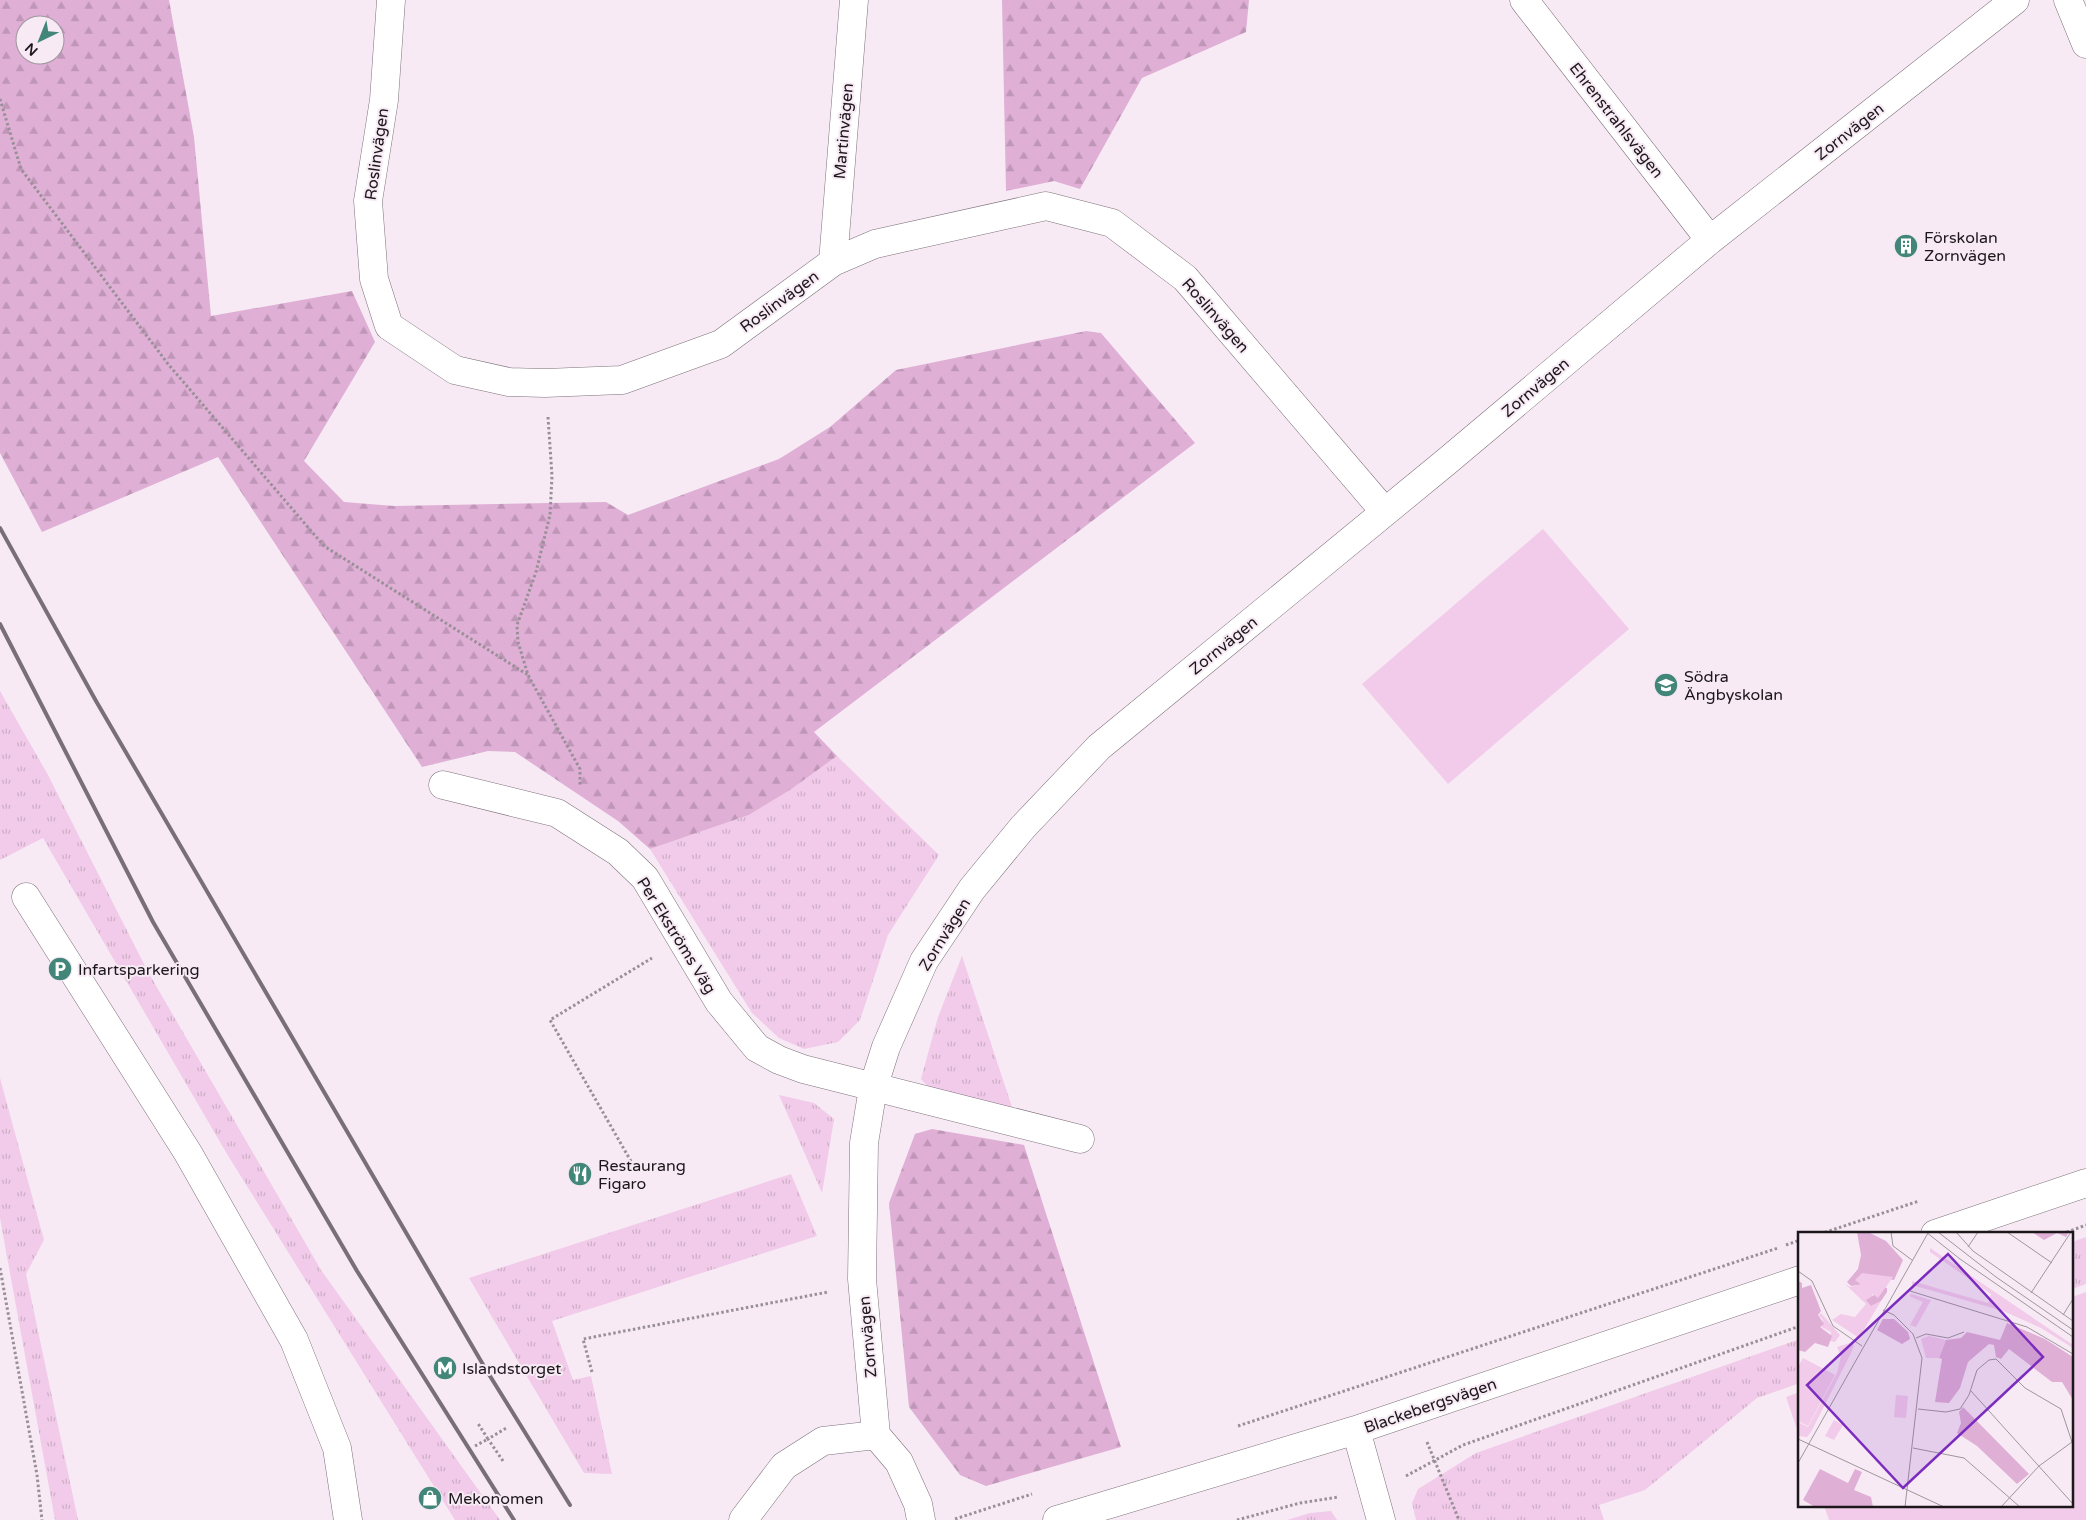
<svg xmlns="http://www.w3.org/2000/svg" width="2086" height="1520" viewBox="0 0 2086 1520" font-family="'Varela Round',sans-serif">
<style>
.grass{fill:url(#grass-tufts)}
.forest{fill:url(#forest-firs);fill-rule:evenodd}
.park{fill:#f1cbe9}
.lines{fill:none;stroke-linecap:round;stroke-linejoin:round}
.minor-casing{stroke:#7e727b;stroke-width:29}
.path{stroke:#999097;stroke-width:3;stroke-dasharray:2.5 2.5;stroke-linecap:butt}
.minor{stroke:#fff;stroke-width:28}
.rail{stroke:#787076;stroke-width:4}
.labels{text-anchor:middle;stroke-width:4;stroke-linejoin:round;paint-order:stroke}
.street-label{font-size:16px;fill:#1c171b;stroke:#f7eaf4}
.poi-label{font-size:16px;fill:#1c171b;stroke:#f7eaf4;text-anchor:start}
.inset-road{fill:none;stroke:#9f969d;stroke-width:1}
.view{fill:#7b2cbf;fill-opacity:0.15;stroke:#7b2cbf;stroke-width:2.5}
.inset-edge{fill:none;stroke:#1c171b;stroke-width:2.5}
</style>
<defs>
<pattern id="grass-tufts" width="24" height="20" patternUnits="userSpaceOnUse" patternTransform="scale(1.25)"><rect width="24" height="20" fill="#f1cbe9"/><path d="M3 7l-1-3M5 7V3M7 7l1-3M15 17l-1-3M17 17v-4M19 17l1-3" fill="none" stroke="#ceaec7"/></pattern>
<pattern id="forest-firs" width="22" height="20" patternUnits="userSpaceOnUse" patternTransform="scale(1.25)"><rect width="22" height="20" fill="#dfafd6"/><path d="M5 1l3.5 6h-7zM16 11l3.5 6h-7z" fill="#bf96b7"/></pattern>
</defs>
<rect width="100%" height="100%" fill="#f7eaf4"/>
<!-- grass -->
<path class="grass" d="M 0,691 L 48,775 L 148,972 L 321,1270 L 500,1520 L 455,1520 L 227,1154 L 43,838 L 0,860 Z
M 837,756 L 939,855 L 888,935 L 860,1020 L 838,1042 L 804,1049 L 779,1038 L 752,1013 L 650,849 L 749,815 L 790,790 Z
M 962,956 L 1014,1113 L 935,1094 L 921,1079 L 938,1017 Z
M 0,1078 L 44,1240 L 26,1274 L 78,1520 L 55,1520 L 0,1218 Z
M 779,1095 L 814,1103 L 834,1119 L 822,1193 Z
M 791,1174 L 817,1236 L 552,1321 L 573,1380 L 591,1376 L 612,1474 L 584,1473 L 469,1278 Z
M 2086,1237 L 2086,1284 L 2072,1289 L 2072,1242 Z
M 1800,1339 L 1800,1383 L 1757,1398 L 1645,1490 L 1599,1505 L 1604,1520 L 1416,1520 L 1412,1503 L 1418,1489 L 1476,1453 Z
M 1331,1511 L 1337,1520 L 1287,1520 L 1310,1513 Z"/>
<!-- forest -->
<path class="forest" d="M 0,0 L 169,0 L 194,137 L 211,316 L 352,291 L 375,342 L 304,461 L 344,502 L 394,506 L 606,502 L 628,515 L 779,459 L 830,427 L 896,370 L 1086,331 L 1101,333 L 1195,443 L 814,732 L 837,756 L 790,790 L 749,815 L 650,849 L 618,821 L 515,752 L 488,751 L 422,767 L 218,457 L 42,532 L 0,453 ZM 25,25 L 55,25 L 55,55 L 25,55 Z
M 1002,0 L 1249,0 L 1246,32 L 1142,78 L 1080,189 L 1054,181 L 1006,191 Z
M 932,1129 L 1024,1145 L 1121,1447 L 986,1486 L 960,1475 L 909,1407 L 889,1203 L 915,1134 Z"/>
<!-- park -->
<path class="park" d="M 1543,529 L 1629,629 L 1448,784 L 1362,684 Z
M 2086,1292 L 2086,1520 L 1829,1520 L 1824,1506 L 2072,1506 L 2072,1297 Z
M 1800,1392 L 1800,1438 L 1786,1397 Z"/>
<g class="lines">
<!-- minor casing -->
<g class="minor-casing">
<path id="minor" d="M 391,0 L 384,100 L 368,201 L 374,279 L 389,326 L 455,370 L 509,382 L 545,383 L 622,380 L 721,344 L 833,262 L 875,244 L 1046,206 L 1112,223 L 1185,278 L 1385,512
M 1524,0 L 1710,240
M 2068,0 L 2086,44
M 833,262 L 854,0
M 443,785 L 557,813 L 618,852 L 645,878 L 719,1002 L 757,1048 L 779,1060 L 803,1069 L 1080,1139
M 26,897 L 188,1153 L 294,1340 L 337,1448 L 348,1520
M 1935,1234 L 2086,1183
M 1356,1430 L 1381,1520
M 743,1520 L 784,1466 L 823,1441 L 876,1435
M 921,1520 L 918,1504 L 899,1462 L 876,1435 L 862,1279 L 864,1143 L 873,1088 L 886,1047 L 924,961 L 972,889 L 1023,827 L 1099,747 L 1446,462 L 1710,240 L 2015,0
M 1057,1520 L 1356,1430 L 1800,1280"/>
</g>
<!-- path -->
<path class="path" d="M 0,99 L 21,169 L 168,364 L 324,546 L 528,675
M 548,417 L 552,476 L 550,515 L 536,572 L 517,625 L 518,642 L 528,675 L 580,769 L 580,786
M 636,1170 L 550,1020 L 652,958
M 1820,1234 L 1919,1201
M 2062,1234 L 2086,1225
M 1786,1245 L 1800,1240
M 0,1268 L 37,1475 L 42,1520
M 592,1372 L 583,1339 L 828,1292
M 1238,1426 L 1778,1248
M 1427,1442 L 1459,1520
M 475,1446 L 488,1439 L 477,1422
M 503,1461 L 488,1439 L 508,1427
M 1406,1476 L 1463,1445 L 1800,1326
M 955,1519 L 1032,1494
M 1237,1520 L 1300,1503 L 1339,1497"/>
<!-- minor -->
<use href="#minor" class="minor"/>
<!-- rail -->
<path class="rail" d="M 0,528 L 96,701 L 485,1368 L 570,1505
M 0,624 L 153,922 L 357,1271 L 514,1520"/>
</g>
<!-- icons -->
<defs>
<g id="building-disc" transform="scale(1.25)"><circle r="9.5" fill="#428679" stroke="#f7eaf4"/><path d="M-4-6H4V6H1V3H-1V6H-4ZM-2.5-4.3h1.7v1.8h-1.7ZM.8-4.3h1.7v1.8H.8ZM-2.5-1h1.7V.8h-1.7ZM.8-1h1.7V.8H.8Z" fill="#fff"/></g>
<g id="school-disc" transform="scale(1.25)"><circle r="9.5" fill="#428679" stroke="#f7eaf4"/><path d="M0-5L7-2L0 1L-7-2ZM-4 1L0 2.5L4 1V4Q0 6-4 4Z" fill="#fff"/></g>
<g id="parking-disc" transform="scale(1.25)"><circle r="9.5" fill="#428679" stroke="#f7eaf4"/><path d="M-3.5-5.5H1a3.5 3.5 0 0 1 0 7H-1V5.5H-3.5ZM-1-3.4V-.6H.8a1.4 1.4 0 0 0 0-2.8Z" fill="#fff"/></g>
<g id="restaurant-disc" transform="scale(1.25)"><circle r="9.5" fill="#428679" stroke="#f7eaf4"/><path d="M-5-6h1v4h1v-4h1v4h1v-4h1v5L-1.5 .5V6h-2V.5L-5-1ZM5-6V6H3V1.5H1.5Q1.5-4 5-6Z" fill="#fff"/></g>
<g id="metro-disc" transform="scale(1.25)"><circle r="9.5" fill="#428679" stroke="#f7eaf4"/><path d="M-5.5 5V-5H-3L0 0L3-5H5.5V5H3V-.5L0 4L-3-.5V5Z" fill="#fff"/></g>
<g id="shop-disc" transform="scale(1.25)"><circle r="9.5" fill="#428679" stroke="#f7eaf4"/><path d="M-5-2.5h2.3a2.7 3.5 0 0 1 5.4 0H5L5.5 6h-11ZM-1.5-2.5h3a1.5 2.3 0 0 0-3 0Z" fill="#fff"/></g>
</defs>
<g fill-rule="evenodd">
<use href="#building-disc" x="1906" y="246"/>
<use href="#school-disc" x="1666" y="685"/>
<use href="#parking-disc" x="60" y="969"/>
<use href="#restaurant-disc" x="580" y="1174"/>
<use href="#metro-disc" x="445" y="1368"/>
<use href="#shop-disc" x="430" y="1498"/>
</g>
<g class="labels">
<!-- street labels -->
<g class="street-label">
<text transform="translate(1617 120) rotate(52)" y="6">Ehrenstrahlsvägen</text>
<text transform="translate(843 131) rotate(-85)" y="6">Martinvägen</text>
<text transform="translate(1849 131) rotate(-38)" y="6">Zornvägen</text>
<text transform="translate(376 154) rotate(-82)" y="6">Roslinvägen</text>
<text transform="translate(779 301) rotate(-36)" y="6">Roslinvägen</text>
<text transform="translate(1216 315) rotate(49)" y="6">Roslinvägen</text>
<text transform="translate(1535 387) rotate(-40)" y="6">Zornvägen</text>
<text transform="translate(1223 645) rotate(-39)" y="6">Zornvägen</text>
<text transform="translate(944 934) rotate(-58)" y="6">Zornvägen</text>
<text transform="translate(677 935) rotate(58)" y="6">Per Ekströms Väg</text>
<text transform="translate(867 1337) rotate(-95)" y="6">Zornvägen</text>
<text transform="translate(1430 1405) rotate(-19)" y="6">Blackebergsvägen</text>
</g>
<!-- poi labels -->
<g class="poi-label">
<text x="1924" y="243">Förskolan<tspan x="1924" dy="18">Zornvägen</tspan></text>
<text x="1684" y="682">Södra<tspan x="1684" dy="18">Ängbyskolan</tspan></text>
<text x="78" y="975">Infartsparkering</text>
<text x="598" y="1171">Restaurang<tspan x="598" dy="18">Figaro</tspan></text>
<text x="462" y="1374">Islandstorget</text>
<text x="448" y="1504">Mekonomen</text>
</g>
</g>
<!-- overview -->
<g transform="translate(1798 1232)">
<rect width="275" height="275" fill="#f7eaf4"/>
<path d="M 132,16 L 275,113 L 275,116 L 243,96 L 205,79 L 114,53 L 114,49 L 190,71 L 193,62 L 132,20 ZM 47,52 L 52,55 L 64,52 L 75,58 L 73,74 L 83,69 L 61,106 L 34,88 L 43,82 L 57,85 L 68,72 ZM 113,62 L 133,68 L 118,95 L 112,93 L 125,70 L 111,64 ZM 23,81 L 42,103 L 37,110 L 32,109 L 33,100 L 22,94 L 25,88 L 21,84 ZM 131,104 L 148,108 L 141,126 L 128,126 L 123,107 ZM 52,111 L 56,113 L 54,119 L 13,200 L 9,205 L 0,204 L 0,190 L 10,195 L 39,141 L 43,124 L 39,115 Z" fill="#f1cbe9"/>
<path d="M 59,0 L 70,0 L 88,9 L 105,28 L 96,48 L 72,44 L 73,51 L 89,56 L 89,60 L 83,69 L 73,74 L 68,68 L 76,63 L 75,58 L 65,52 L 53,54 L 49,50 L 60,37 L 63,23 ZM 234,0 L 271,0 L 268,5 L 259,1 L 246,8 ZM 0,49 L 4,51 L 4,56 L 13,53 L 23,79 L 20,83 L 26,92 L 22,95 L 34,104 L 30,115 L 17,111 L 7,120 L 0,118 ZM 85,87 L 96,87 L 110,100 L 112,107 L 104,112 L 79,98 ZM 209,91 L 247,107 L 275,125 L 275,168 L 264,150 L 254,150 L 211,117 L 203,127 L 198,125 L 196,113 L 191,112 L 170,130 L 162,156 L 151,171 L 137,170 L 144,127 L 141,126 L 148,108 L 163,106 L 169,100 L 202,108 ZM 165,175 L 231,242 L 219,252 L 179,214 L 159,201 L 163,191 L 161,180 ZM 22,237 L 50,251 L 57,237 L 64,240 L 56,258 L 73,265 L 75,275 L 17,275 L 5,268 Z" fill="#dfafd6"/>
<path d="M 64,41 L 95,45 L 80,66 L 57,48 ZM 5,126 L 37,143 L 10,194 L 0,189 L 0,135 ZM 98,163 L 110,164 L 108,186 L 96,185 ZM 36,188 L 45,193 L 36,208 L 27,204 Z" fill="#f1cbe9"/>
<path class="inset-road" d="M 93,0 L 95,14 L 114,28M 128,0 L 162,27 L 275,105M 140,0 L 198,45 L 275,98M 158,0 L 175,19 L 275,89M 209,0 L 254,31M 170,15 L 180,0M 0,39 L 14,49 L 35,94 L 64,114M 112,59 L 229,95 L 275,122M 233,61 L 273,0M 85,78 L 96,83 L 115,102 L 124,126 L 107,275M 265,83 L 275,67M 118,106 L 128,102 L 150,106 L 166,100M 173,159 L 275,272M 120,177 L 148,180 L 162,177 L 171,163 L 179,138 L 191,128 L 198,127 L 227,156 L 263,177 L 275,213M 0,207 L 146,275M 115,216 L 166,226 L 222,275M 0,231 L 130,1M 203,275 L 241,234 L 274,210"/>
<path class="view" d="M 150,22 L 245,125 L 105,256 L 9,153 Z"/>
<rect width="275" height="275" class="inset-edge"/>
</g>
<!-- north arrow -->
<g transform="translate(40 40) rotate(223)"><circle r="24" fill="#f7eaf4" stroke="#9f969d"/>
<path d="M0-4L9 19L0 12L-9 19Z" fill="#428679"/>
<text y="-8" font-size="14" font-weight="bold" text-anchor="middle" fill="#1c171b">N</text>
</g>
</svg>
